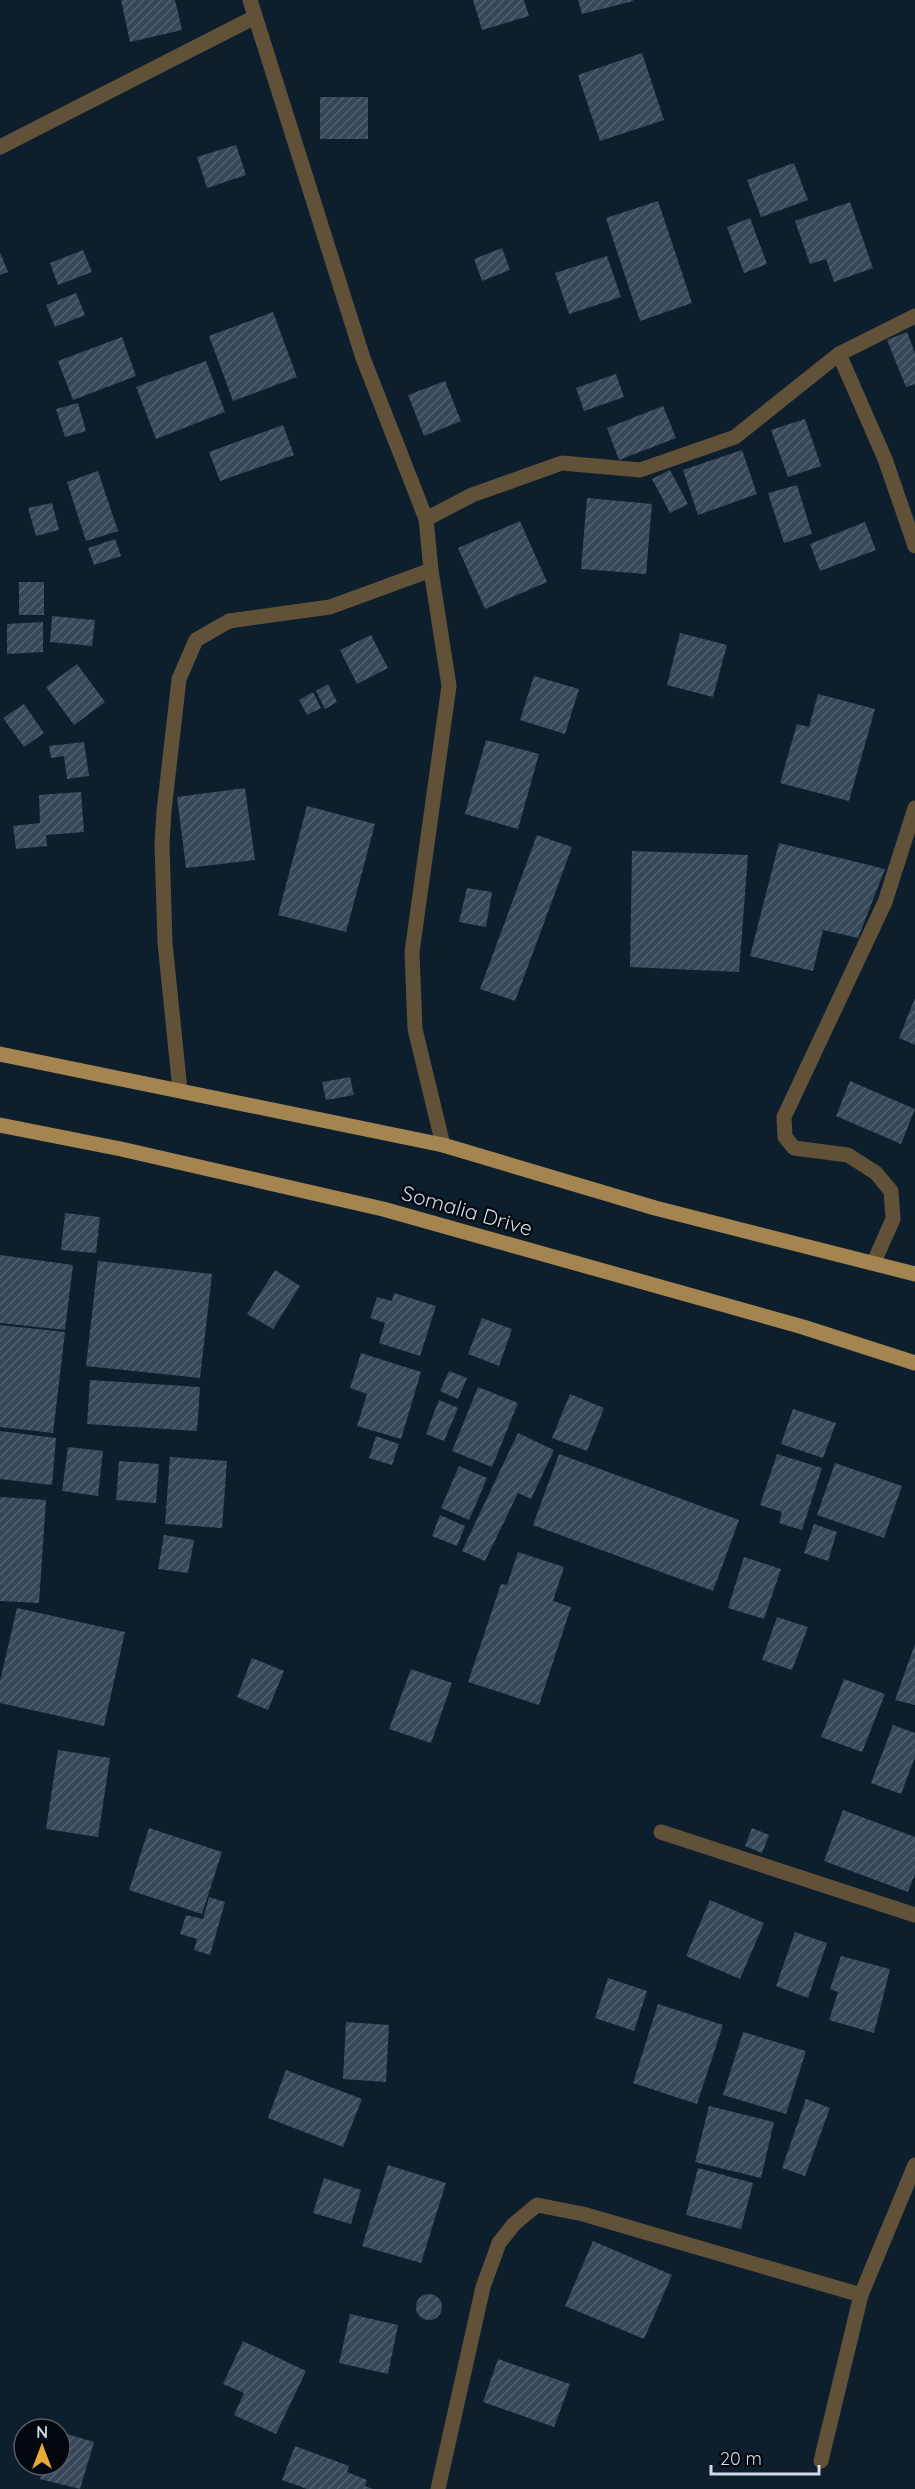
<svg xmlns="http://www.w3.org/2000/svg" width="915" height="2489" viewBox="0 0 915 2489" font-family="Quicksand,sans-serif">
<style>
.building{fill:url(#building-hatch)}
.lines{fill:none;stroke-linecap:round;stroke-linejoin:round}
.street{stroke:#605138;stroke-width:15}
.primary{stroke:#a4844f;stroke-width:15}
.labels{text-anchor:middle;stroke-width:4.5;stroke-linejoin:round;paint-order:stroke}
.street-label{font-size:21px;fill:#d0dbe6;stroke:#03080e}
</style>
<defs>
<pattern id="building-hatch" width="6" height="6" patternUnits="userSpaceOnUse" patternTransform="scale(1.5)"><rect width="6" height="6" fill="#37485a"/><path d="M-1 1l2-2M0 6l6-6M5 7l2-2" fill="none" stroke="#536272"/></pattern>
</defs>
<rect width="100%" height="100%" fill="#0d1e2d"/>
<!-- building -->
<path class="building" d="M 121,0 L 175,0 L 182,30 L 130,42 Z
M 473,0 L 524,0 L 529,16 L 482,30 Z
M 578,0 L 633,0 L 633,1 L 582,14 Z
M 642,53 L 664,120 L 600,141 L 578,75 Z
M 320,97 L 368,97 L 368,139 L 320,139 Z
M 236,145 L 246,175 L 207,188 L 197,157 Z
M 794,163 L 808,200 L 761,217 L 747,180 Z
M 658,201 L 692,303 L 640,321 L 606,218 Z
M 850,202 L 873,268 L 834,282 L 826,259 L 810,264 L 795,221 Z
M 750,218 L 767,264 L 744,273 L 727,227 Z
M 502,248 L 510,270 L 482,281 L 474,259 Z
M 83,250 L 92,272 L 58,285 L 50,263 Z
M 0,252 L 8,272 L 0,275 Z
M 607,256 L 621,297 L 569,314 L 555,273 Z
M 76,293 L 85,315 L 55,327 L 46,305 Z
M 273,312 L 297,377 L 233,401 L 209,336 Z
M 907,332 L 915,353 L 915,384 L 906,387 L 887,340 Z
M 122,337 L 136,376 L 73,400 L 58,361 Z
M 206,361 L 225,412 L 156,439 L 136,387 Z
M 616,374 L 624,397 L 584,411 L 576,388 Z
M 445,381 L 461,421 L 424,436 L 408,395 Z
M 78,403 L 86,431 L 65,437 L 56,409 Z
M 663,406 L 676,438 L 619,460 L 607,428 Z
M 805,419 L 821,466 L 788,477 L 771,430 Z
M 283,425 L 294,455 L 220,481 L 209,452 Z
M 742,450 L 757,494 L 698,515 L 683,470 Z
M 670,470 L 688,504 L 670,513 L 652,479 Z
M 98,471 L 118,531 L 86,541 L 67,482 Z
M 797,485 L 812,534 L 784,543 L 768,493 Z
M 587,498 L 652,504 L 646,574 L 581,569 Z
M 52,503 L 59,530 L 36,536 L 28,508 Z
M 520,521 L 547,582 L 485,609 L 458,548 Z
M 865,522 L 876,550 L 820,571 L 810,544 Z
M 115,539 L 121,556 L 94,565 L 88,548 Z
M 19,582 L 44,582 L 44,615 L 19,615 Z
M 52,616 L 95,620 L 92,646 L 50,642 Z
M 43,622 L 43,652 L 7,654 L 7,624 Z
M 680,633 L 727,645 L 713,697 L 667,685 Z
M 371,635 L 388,668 L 357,684 L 340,650 Z
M 77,664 L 105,702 L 74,725 L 46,687 Z
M 534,676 L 579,689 L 565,734 L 520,720 Z
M 328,684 L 337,702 L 325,709 L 316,691 Z
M 313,692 L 321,708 L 307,715 L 299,700 Z
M 818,694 L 875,709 L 849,801 L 780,783 L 797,724 L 809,727 Z
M 24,704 L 44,733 L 24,747 L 3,718 Z
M 486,740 L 539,754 L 518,829 L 465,814 Z
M 84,742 L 89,776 L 67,779 L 64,756 L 51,758 L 49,746 Z
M 245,788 L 255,860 L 186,868 L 177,797 Z
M 81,792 L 84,832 L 46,835 L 47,846 L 16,849 L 13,826 L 40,823 L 39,795 Z
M 307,806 L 375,824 L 346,932 L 278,915 Z
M 537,835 L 572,847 L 515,1001 L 480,989 Z
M 779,843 L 885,869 L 858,938 L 823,930 L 813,971 L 750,956 Z
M 632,851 L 748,855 L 739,972 L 630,967 Z
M 467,888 L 492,892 L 486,927 L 459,922 Z
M 915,998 L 915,1045 L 899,1038 Z
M 350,1077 L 354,1095 L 326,1100 L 322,1082 Z
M 850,1081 L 915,1109 L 901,1144 L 836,1116 Z
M 65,1213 L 100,1217 L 96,1253 L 61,1250 Z
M 0,1255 L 73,1265 L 65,1330 L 0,1323 Z
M 98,1261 L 212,1274 L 200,1378 L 86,1366 Z
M 275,1270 L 300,1286 L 273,1329 L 247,1314 Z
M 394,1293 L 436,1306 L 420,1356 L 379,1343 L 385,1323 L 370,1318 L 377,1297 L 392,1301 Z
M 482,1318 L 512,1329 L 499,1366 L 468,1354 Z
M 0,1325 L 65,1332 L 53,1433 L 0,1427 Z
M 361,1353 L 421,1372 L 401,1439 L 357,1426 L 367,1394 L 350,1388 Z
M 449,1371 L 467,1378 L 458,1399 L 440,1391 Z
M 90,1380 L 200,1387 L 197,1431 L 87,1424 Z
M 478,1387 L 518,1403 L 492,1467 L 452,1451 Z
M 570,1394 L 604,1408 L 587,1451 L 552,1438 Z
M 439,1400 L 458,1408 L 444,1441 L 426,1434 Z
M 793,1409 L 836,1423 L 823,1458 L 781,1444 Z
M 0,1431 L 56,1438 L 52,1485 L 0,1479 Z
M 518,1433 L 554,1450 L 531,1499 L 518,1493 L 485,1561 L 462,1551 Z
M 376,1436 L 399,1444 L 392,1465 L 369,1458 Z
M 68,1447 L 103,1451 L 98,1496 L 62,1491 Z
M 559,1454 L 739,1520 L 713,1591 L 533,1525 Z
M 777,1454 L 822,1468 L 802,1530 L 779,1523 L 782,1512 L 760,1505 Z
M 170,1457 L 227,1461 L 222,1528 L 165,1524 Z
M 119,1461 L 159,1464 L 156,1503 L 116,1500 Z
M 835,1463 L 902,1486 L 884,1538 L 817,1515 Z
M 459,1466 L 487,1478 L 469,1520 L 441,1508 Z
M 0,1497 L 46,1500 L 39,1603 L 0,1601 Z
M 440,1515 L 465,1526 L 457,1546 L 432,1536 Z
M 814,1524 L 837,1532 L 828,1561 L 804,1553 Z
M 164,1535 L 194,1540 L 188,1573 L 158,1569 Z
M 518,1552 L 564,1567 L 553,1601 L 571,1607 L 539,1705 L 468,1682 L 501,1584 L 507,1585 Z
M 744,1557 L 781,1569 L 764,1619 L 728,1608 Z
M 17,1608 L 125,1632 L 104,1726 L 0,1703 L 0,1681 Z
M 777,1617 L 808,1627 L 792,1670 L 762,1660 Z
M 915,1644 L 915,1705 L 895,1700 Z
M 252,1658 L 284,1671 L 268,1710 L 237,1697 Z
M 411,1669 L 452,1683 L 431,1743 L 389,1729 Z
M 844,1679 L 885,1694 L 862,1752 L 821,1737 Z
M 893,1725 L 915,1733 L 915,1757 L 901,1794 L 871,1783 Z
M 58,1750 L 110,1758 L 98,1837 L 46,1829 Z
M 843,1810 L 915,1837 L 915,1874 L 908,1892 L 824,1861 Z
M 149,1828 L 222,1852 L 202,1914 L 129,1890 Z
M 752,1828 L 769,1835 L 762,1853 L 745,1846 Z
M 209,1897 L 225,1902 L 210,1955 L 194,1950 L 197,1939 L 180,1934 L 186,1915 L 203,1919 Z
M 710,1900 L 764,1923 L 740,1979 L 686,1956 Z
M 795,1932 L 827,1943 L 808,1998 L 776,1986 Z
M 841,1956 L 890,1969 L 874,2033 L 829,2020 L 838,1992 L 830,1989 Z
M 608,1978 L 647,1991 L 634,2031 L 595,2018 Z
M 658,2004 L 723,2025 L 697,2104 L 633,2083 Z
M 346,2022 L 389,2025 L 386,2082 L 343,2079 Z
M 743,2032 L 806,2051 L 786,2114 L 723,2095 Z
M 286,2070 L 362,2099 L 343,2147 L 268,2118 Z
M 806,2099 L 830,2108 L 805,2176 L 782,2168 Z
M 709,2106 L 774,2122 L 761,2178 L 695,2162 Z
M 388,2165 L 446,2183 L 421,2263 L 362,2246 Z
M 698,2168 L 753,2183 L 741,2229 L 686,2215 Z
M 324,2178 L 361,2190 L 351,2224 L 313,2213 Z
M 593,2241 L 672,2275 L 644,2339 L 565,2306 Z
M416 2307a13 13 0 1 1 26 0a13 13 0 1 1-26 0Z
M 350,2314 L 398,2325 L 388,2374 L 339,2363 Z
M 243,2341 L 306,2371 L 276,2434 L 234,2415 L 244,2393 L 223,2384 Z
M 498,2359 L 570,2384 L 554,2427 L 483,2402 Z
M 60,2432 L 94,2442 L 80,2489 L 40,2479 L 44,2465 L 60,2465 Z
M 295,2446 L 349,2466 L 347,2472 L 367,2480 L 365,2486 L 373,2489 L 307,2489 L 282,2480 Z"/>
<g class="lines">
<!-- street -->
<path class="street" d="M 250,0 L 363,358 L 426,519 L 431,570 L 449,686 L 412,952 L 415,1029 L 443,1145
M 0,147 L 255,17
M 839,354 L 885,459 L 915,546
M 426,519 L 472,495 L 562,463 L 640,470 L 735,437 L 839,354 L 915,316
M 180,1090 L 165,943 L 162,844 L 164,811 L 179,679 L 196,640 L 229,621 L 330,607 L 431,570
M 874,1262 L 893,1219 L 891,1191 L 876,1173 L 848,1155 L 794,1148 L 785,1137 L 784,1117 L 885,902 L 915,808
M 661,1832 L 915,1915
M 821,2461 L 861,2295 L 915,2165
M 438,2489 L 483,2287 L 499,2243 L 514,2224 L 537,2205 L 583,2214 L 861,2295"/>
<!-- primary -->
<path class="primary" d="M 0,1054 L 443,1145 L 655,1208 L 915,1274
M 0,1125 L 121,1149 L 383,1209 L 803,1327 L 915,1363"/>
</g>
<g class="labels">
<!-- street labels -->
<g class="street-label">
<text transform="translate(467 1211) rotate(16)" y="7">Somalia Drive</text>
</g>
</g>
<!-- north arrow -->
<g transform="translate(42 2447)"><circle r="28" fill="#03080e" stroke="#555c64" stroke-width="1.5"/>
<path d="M0-4.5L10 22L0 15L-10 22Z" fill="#e8ab37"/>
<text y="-9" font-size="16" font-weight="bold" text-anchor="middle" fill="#d0dbe6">N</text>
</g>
<!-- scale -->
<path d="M711 2465v9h108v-9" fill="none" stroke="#d0dbe6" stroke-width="3"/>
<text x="720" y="2465" font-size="18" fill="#d0dbe6" stroke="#03080e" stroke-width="4.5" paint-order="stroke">20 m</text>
</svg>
